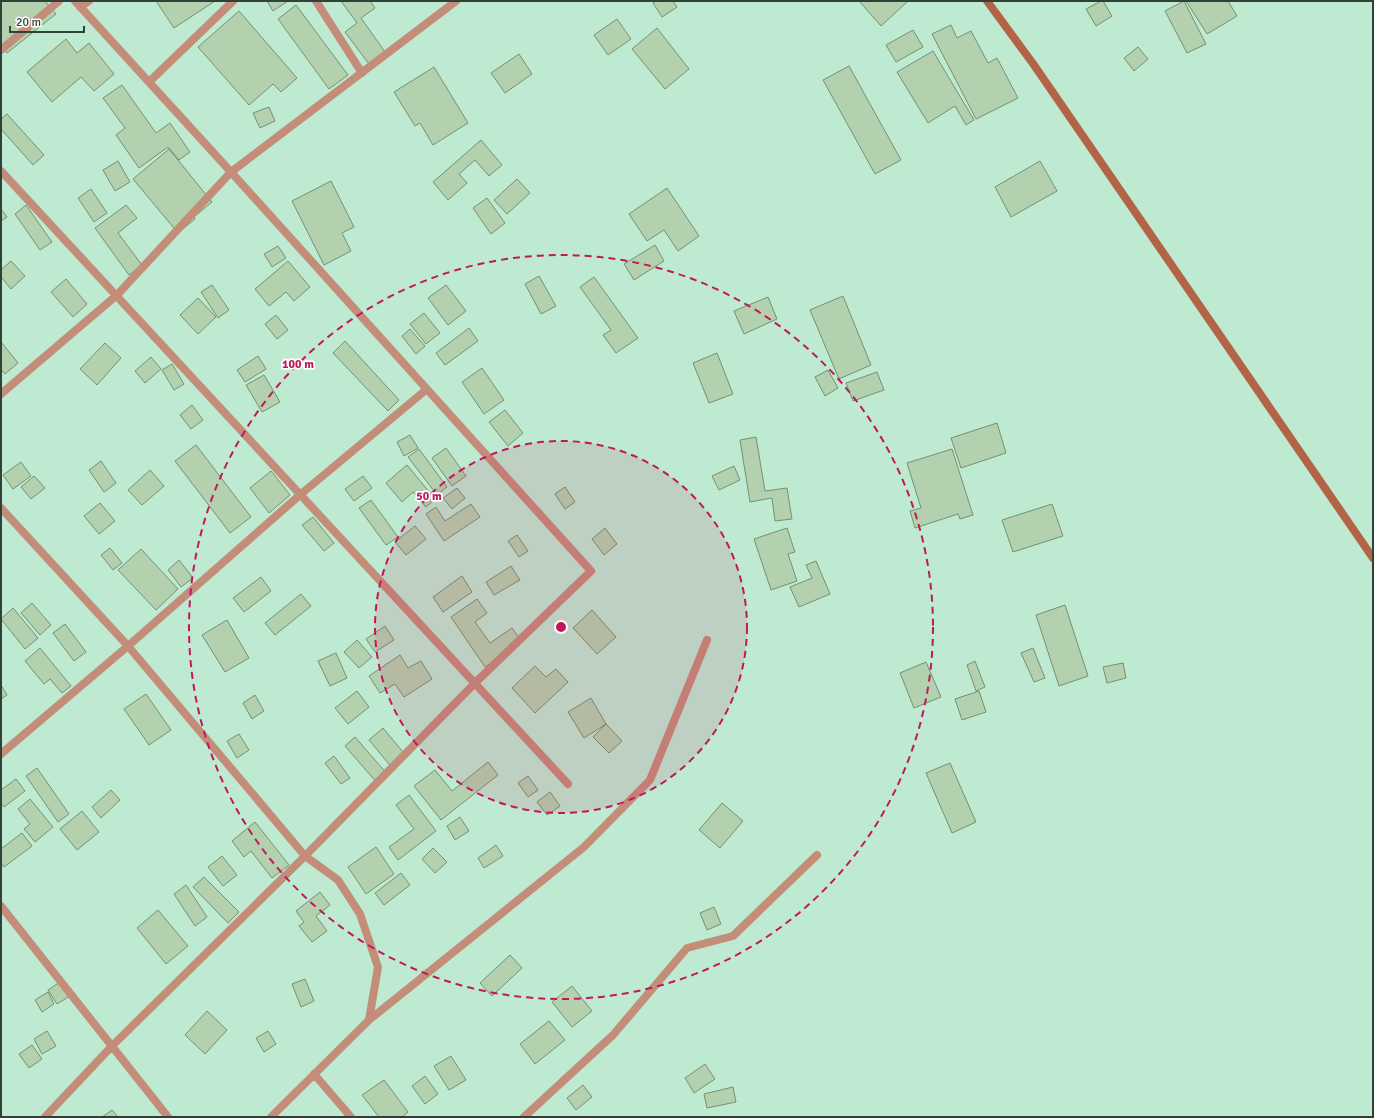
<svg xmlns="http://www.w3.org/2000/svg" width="1374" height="1118" viewBox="0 0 1374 1118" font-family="Signika,sans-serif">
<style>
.building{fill:#b3d1ae;stroke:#759170}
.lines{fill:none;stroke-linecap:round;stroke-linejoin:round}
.street{stroke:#c48d79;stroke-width:8}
.secondary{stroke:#b36447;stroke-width:8}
.ring{fill:none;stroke:#c2185b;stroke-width:2;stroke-dasharray:7 5}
.centre{fill:#c2185b;stroke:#fefefe;stroke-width:2}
.ring-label{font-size:12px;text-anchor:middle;font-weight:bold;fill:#c2185b;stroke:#fefefe;stroke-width:3.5;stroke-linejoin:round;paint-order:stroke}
</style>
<rect width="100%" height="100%" fill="#bdead1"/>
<!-- building -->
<path class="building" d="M 1,1 L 45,1 L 56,14 L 7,53 L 1,45 Z
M 156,1 L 215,1 L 174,28 Z
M 267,1 L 288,1 L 273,11 Z
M 341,1 L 370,1 L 375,8 L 361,18 L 385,52 L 369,64 L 345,32 L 357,23 Z
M 656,1 L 673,1 L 677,7 L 662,17 L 653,3 Z
M 859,1 L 908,1 L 881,26 Z
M 1101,1 L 1103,1 L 1112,16 L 1096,26 L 1086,9 Z
M 1184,1 L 1206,44 L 1187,53 L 1165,11 Z
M 1186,1 L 1228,1 L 1237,16 L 1207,34 Z
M 296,5 L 348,75 L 329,89 L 278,19 Z
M 239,11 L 297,78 L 281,92 L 273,84 L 249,105 L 198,47 Z
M 617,19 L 631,39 L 608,55 L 594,35 Z
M 951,25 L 957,38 L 971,31 L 988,63 L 997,58 L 1018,98 L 976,119 L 932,34 Z
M 657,28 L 689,69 L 665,89 L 632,49 Z
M 913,30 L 923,47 L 896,62 L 886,45 Z
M 66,39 L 77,53 L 89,43 L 114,74 L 94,91 L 81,77 L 52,102 L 27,72 Z
M 1138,47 L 1148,59 L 1134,71 L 1124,58 Z
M 933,51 L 974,120 L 966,125 L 955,106 L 928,123 L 897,72 Z
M 519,54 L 532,74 L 505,93 L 491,73 Z
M 849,66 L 901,160 L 875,174 L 823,80 Z
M 434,67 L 468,123 L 433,145 L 420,123 L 415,126 L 394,92 Z
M 122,85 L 156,133 L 170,123 L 190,152 L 179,160 L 168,147 L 139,168 L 116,135 L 125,128 L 103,98 Z
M 269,107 L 275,121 L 260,128 L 253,113 Z
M 7,114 L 44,155 L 33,165 L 1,129 L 1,119 Z
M 481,140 L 502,165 L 489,176 L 475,160 L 459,174 L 467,183 L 448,200 L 433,182 Z
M 169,149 L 212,202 L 194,217 L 195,219 L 178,233 L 133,179 Z
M 118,161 L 130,182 L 115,191 L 103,170 Z
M 1040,161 L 1057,191 L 1011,217 L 995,187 Z
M 517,179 L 530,193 L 507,214 L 494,200 Z
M 331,181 L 354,227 L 342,233 L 351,251 L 324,265 L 292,201 Z
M 667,188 L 699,236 L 678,251 L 664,230 L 647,241 L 629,214 Z
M 91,189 L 107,213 L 94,222 L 78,198 Z
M 487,198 L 505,223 L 491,234 L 473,208 Z
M 26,205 L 52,242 L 40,250 L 15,214 Z
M 126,205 L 137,218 L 118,233 L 142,265 L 129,275 L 95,228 Z
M 1,209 L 7,217 L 1,221 Z
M 655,245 L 664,261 L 634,280 L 624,264 Z
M 278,246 L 286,258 L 272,267 L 264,254 Z
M 11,261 L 25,276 L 11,289 L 1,277 L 1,270 Z
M 288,261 L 310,287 L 294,301 L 286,292 L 269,306 L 255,289 Z
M 539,276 L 556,306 L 541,314 L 525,284 Z
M 594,277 L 638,338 L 616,353 L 603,335 L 611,330 L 580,287 Z
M 66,279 L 87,304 L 73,317 L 51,292 Z
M 212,285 L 229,310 L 218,318 L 201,292 Z
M 446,285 L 466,311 L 448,325 L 428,298 Z
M 843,296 L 871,365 L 839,379 L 810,310 Z
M 768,297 L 777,319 L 744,334 L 734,311 Z
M 198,298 L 216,317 L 198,334 L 180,315 Z
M 424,313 L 440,333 L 426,344 L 410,324 Z
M 276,315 L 288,330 L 277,339 L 265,324 Z
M 469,328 L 478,341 L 445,365 L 436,353 Z
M 410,329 L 425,346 L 416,354 L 402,336 Z
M 345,341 L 399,400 L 388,411 L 333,353 Z
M 1,342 L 18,363 L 5,374 L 1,369 Z
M 105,343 L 121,358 L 97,385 L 80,369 Z
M 717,353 L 733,394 L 709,403 L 693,363 Z
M 258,356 L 266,369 L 245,382 L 237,370 Z
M 151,357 L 161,369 L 145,383 L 135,371 Z
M 172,364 L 184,384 L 174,390 L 162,370 Z
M 482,368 L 504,400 L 484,414 L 462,382 Z
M 828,370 L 838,388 L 825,396 L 815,377 Z
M 877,372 L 884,390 L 853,401 L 846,383 Z
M 264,375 L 280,402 L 262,412 L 246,385 Z
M 192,405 L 203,420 L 191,429 L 180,415 Z
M 505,410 L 523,433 L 508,446 L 489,422 Z
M 997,423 L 1006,453 L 961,468 L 951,438 Z
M 410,435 L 418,448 L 404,456 L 397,442 Z
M 756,437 L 765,491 L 787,488 L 792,519 L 775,521 L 772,498 L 750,502 L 740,440 Z
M 196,445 L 251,517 L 230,533 L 175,461 Z
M 446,448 L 466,476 L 452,486 L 432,458 Z
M 419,449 L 447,487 L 437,495 L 408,457 Z
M 952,449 L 973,515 L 960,519 L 958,514 L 915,528 L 910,511 L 921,508 L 907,463 Z
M 101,461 L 116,483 L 104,492 L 89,470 Z
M 21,462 L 31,476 L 13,489 L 3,475 Z
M 407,465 L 435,499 L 426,507 L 413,492 L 402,502 L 386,483 Z
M 734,466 L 740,480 L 719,490 L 712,476 Z
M 150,470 L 164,486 L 142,505 L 128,490 Z
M 271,471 L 290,495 L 269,513 L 250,488 Z
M 34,476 L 45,488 L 31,499 L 21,487 Z
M 363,476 L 372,488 L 354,501 L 345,489 Z
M 565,487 L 575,502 L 565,509 L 555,494 Z
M 457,488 L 465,498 L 452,509 L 443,498 Z
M 371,500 L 398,537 L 386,545 L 359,508 Z
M 100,503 L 115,521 L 99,534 L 84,516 Z
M 471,504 L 480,517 L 444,541 L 426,514 L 436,507 L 445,521 Z
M 1052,504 L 1063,536 L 1013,552 L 1002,520 Z
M 313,517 L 334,543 L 324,551 L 302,525 Z
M 415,526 L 426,539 L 406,555 L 395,542 Z
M 605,528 L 617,544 L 604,555 L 592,539 Z
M 787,528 L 795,552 L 788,554 L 797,581 L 771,590 L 754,539 Z
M 517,535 L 528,551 L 519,557 L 508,541 Z
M 110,548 L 122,563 L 113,570 L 101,555 Z
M 141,549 L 178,589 L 156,610 L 118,570 Z
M 179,560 L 193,578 L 181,587 L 168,570 Z
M 816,561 L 830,594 L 799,607 L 790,587 L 812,578 L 806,565 Z
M 511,566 L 520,580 L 494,595 L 486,582 Z
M 462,576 L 472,592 L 443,612 L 433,597 Z
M 261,577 L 271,591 L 244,612 L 233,598 Z
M 301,594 L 311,606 L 275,635 L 265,623 Z
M 477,599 L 487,613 L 475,622 L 490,643 L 512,628 L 522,642 L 485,667 L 451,617 Z
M 32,603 L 51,625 L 40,635 L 21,613 Z
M 1065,605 L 1088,676 L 1059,686 L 1036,615 Z
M 13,608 L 38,638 L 25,649 L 1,619 Z
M 592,610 L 616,637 L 597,654 L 573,628 Z
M 227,620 L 249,658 L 225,672 L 202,635 Z
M 65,624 L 86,652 L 74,661 L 53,633 Z
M 385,626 L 394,640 L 375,652 L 366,639 Z
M 357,640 L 372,657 L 359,668 L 344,652 Z
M 40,648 L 71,686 L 62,693 L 50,679 L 44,684 L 25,661 Z
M 1033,648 L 1045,678 L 1034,682 L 1021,653 Z
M 336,653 L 347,678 L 330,686 L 318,661 Z
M 400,655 L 408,668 L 421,661 L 432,679 L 404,697 L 395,684 L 380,693 L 369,676 Z
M 975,661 L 985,687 L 976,691 L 967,665 Z
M 926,662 L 941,697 L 914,708 L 900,673 Z
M 1123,663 L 1126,678 L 1107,683 L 1103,667 Z
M 535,666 L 546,677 L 556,669 L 568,682 L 535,713 L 512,688 Z
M 1,685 L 7,695 L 1,699 Z
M 357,691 L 369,707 L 348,724 L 335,708 Z
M 979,691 L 986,712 L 962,720 L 955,699 Z
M 146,694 L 171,730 L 149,745 L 124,709 Z
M 255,695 L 264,711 L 252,719 L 243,703 Z
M 591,698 L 606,724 L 584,738 L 568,712 Z
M 606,724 L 622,741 L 609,753 L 593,737 Z
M 383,728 L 407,757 L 393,769 L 369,740 Z
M 239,734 L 249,750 L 237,758 L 227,741 Z
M 355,737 L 388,775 L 378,784 L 345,746 Z
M 334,756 L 350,778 L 341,784 L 325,763 Z
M 488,762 L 498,775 L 441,820 L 414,786 L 435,770 L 452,791 Z
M 950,763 L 976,822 L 952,833 L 926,773 Z
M 37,768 L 69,814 L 58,822 L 26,776 Z
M 528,776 L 538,790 L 528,797 L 518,783 Z
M 16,779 L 25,791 L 4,807 L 1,803 L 1,790 Z
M 111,790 L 120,800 L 101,818 L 92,807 Z
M 550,792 L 560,806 L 547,815 L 537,802 Z
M 409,795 L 436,831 L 398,860 L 389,847 L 414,829 L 396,805 Z
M 30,799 L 53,827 L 35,842 L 24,829 L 30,824 L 18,809 Z
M 722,803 L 743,821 L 720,848 L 699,830 Z
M 82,811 L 99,832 L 77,850 L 60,829 Z
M 460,817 L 469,831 L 455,840 L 447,826 Z
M 255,822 L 289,865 L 272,878 L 251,851 L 244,857 L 232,841 Z
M 22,833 L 32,846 L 4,867 L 1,863 L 1,849 Z
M 496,845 L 503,856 L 484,868 L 478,858 Z
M 376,847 L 394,874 L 366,894 L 348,867 Z
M 433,848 L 447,862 L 435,873 L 422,859 Z
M 222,856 L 237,875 L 223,886 L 208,867 Z
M 401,873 L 410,885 L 384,905 L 375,893 Z
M 204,877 L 239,912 L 228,923 L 193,887 Z
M 186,885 L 207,917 L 195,926 L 174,894 Z
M 320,892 L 330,905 L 316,916 L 327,931 L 312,942 L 299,926 L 304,922 L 296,911 Z
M 714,907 L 721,924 L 707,930 L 700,913 Z
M 158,910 L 188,946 L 166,964 L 137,928 Z
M 510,955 L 522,968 L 492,996 L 480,983 Z
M 305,979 L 314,1001 L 301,1007 L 292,984 Z
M 60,982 L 70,996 L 57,1004 L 48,990 Z
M 572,986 L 592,1011 L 572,1027 L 552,1002 Z
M 48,992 L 54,1004 L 42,1012 L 35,1000 Z
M 207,1011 L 227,1030 L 205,1054 L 185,1035 Z
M 549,1021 L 565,1040 L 535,1064 L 520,1044 Z
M 47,1031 L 56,1046 L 42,1054 L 34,1039 Z
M 268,1031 L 276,1044 L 264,1052 L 256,1038 Z
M 32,1045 L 42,1059 L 29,1068 L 19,1054 Z
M 451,1056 L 466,1080 L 449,1090 L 434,1066 Z
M 705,1064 L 715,1079 L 694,1093 L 685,1078 Z
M 425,1076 L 438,1094 L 425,1104 L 412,1086 Z
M 384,1080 L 408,1112 L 402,1117 L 379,1117 L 362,1095 Z
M 583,1085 L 592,1097 L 576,1110 L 567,1098 Z
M 733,1087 L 736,1102 L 707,1108 L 704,1094 Z
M 112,1110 L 118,1117 L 102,1117 Z"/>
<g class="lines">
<!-- street -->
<path class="street" d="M 75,1 L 231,172 L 456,1
M 316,1 L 362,73
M 80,7 L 89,1
M 1,50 L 59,1
M 149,82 L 233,1
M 1,171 L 568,784
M 1,394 L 117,295 L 231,172 L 591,571 L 475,683 L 305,856 L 338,880 L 360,914 L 378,967 L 369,1020 L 271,1117
M 1,508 L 128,646 L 305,856 L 112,1046 L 45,1117
M 1,754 L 128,646 L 301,494 L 427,389
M 1,906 L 168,1117
M 369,1020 L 584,847 L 650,780 L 707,640
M 314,1074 L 351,1117
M 524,1117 L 613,1035 L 687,948 L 733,936 L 817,855"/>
<!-- secondary -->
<path class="secondary" d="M 987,1 L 1034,65 L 1373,558"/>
</g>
<!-- distance rings -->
<circle cx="561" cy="627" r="186" fill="#c2185b" fill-opacity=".12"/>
<g class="ring">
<circle cx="561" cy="627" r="186"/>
<circle cx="561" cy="627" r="372"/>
</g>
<circle cx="561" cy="627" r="6" class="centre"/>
<g class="ring-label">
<text x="298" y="368">100 m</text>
<text x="429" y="500">50 m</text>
</g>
<!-- border -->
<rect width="1374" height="1118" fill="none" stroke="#304238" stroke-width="4"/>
<!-- scale -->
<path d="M10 26v6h74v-6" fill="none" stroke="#304238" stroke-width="2"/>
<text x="16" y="26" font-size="12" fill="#304238" stroke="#fefefe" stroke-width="3" paint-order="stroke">20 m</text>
</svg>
